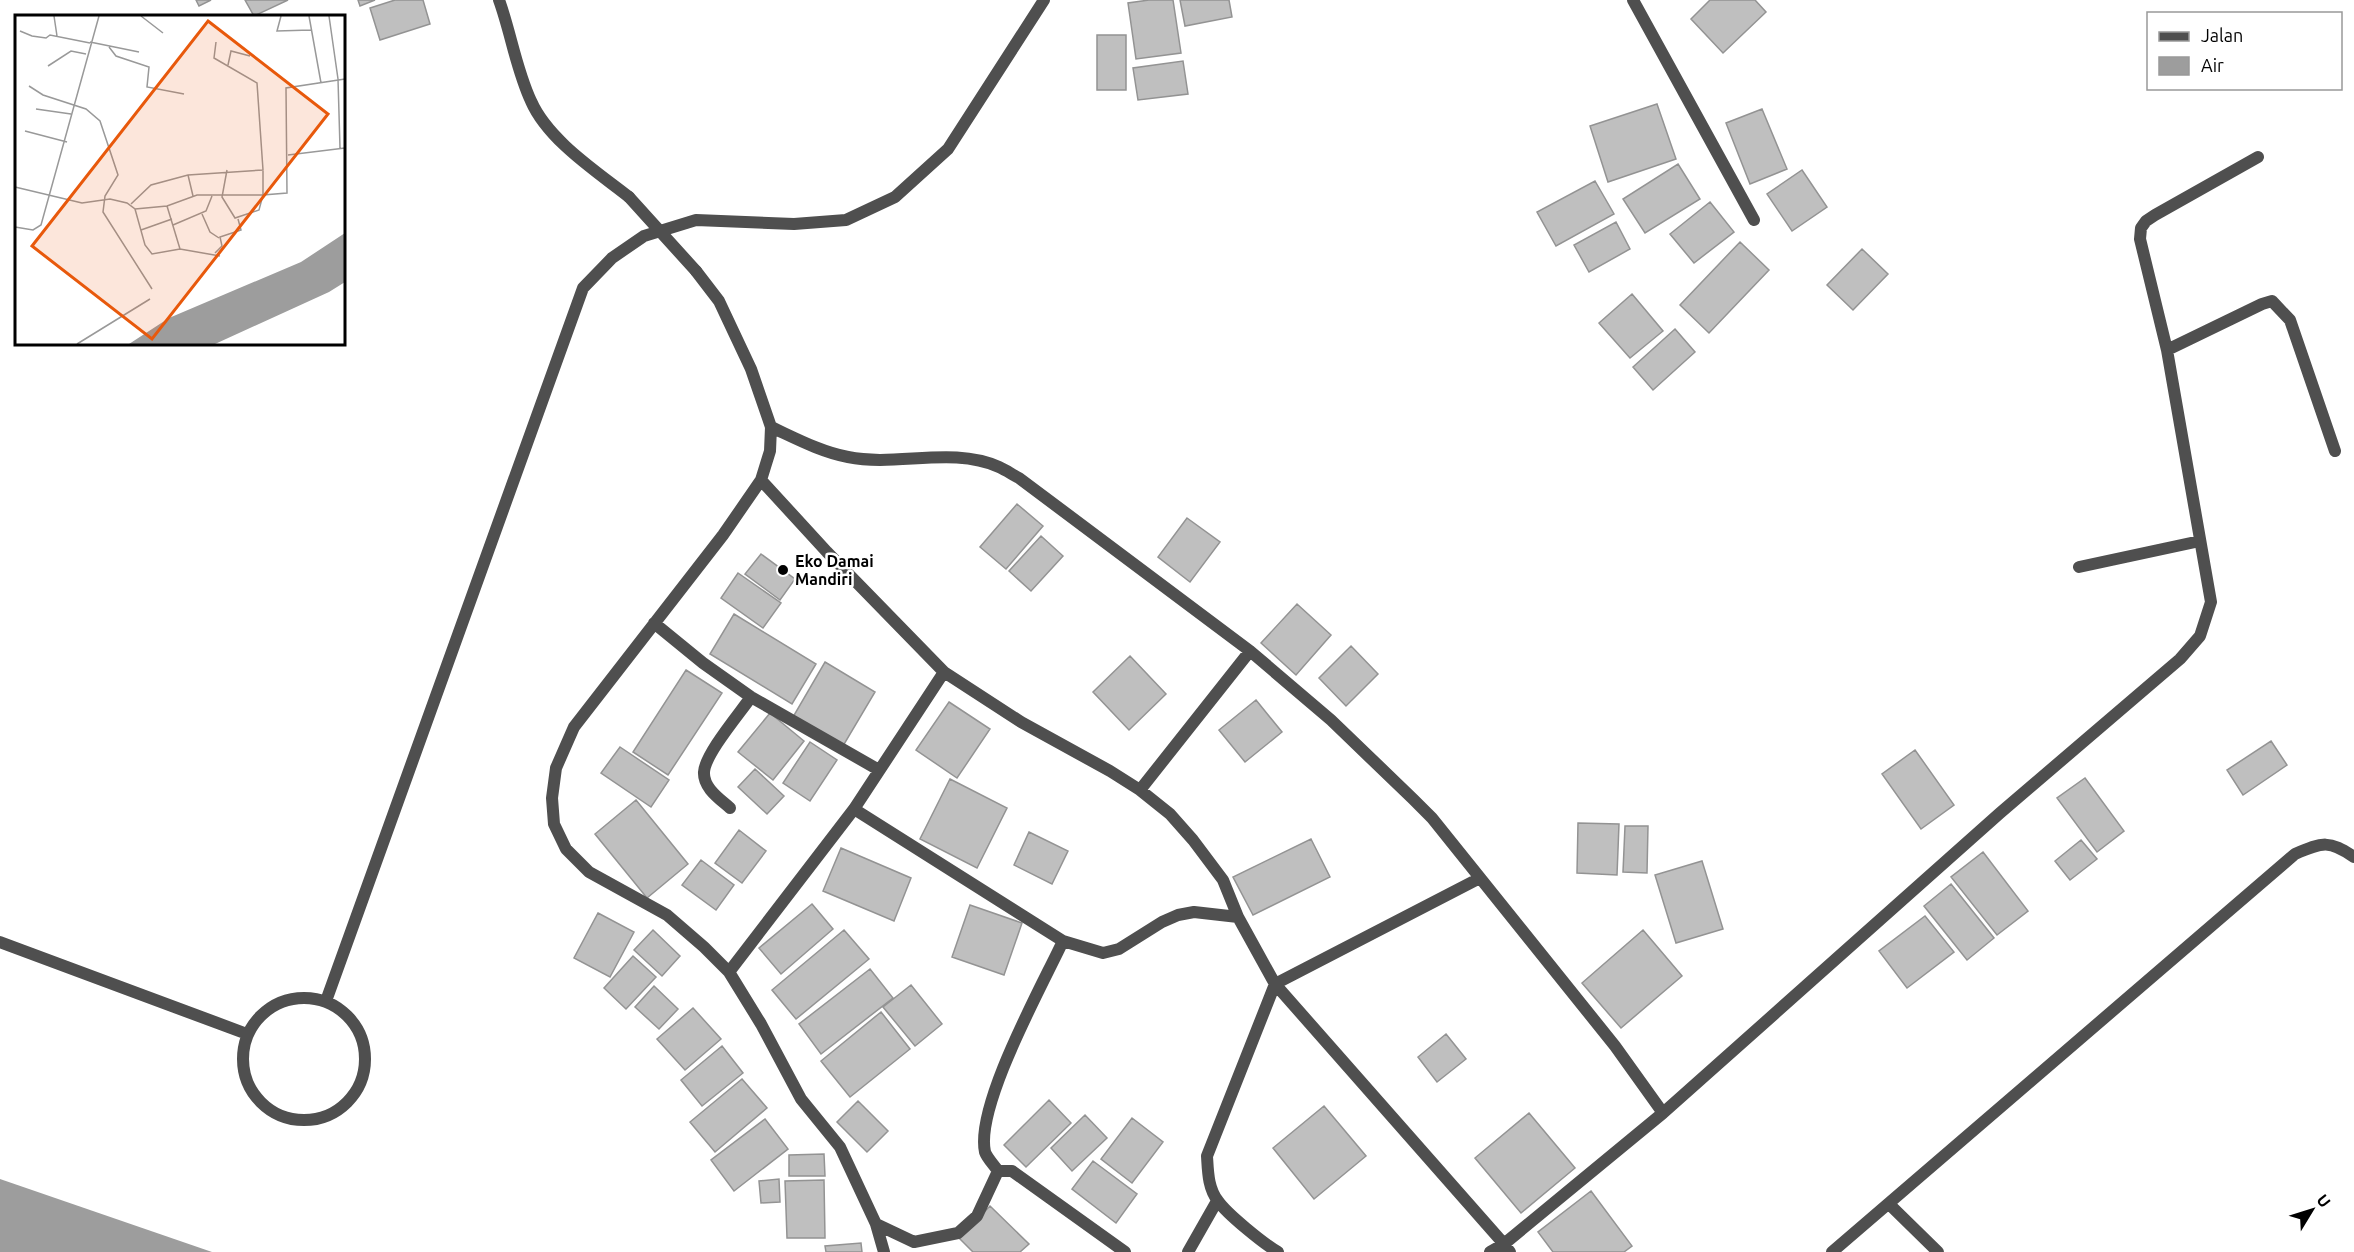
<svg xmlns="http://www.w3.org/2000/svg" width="2354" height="1252" viewBox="0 0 2354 1252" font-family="Ubuntu,sans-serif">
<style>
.water{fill:#9d9d9d}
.building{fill:#bfbfbf;stroke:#939393;stroke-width:1.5}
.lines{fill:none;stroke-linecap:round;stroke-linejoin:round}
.minor{stroke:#4f4f4f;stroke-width:12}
.minor-bridge{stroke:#4f4f4f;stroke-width:12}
.poi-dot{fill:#000;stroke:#fff;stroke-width:2}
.labels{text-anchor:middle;stroke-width:5;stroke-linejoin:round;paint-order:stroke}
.poi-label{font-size:16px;font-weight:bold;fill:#000;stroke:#fff;text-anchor:start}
.inset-road{fill:none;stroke:#999;stroke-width:1.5}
.view{fill:#e8590c;fill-opacity:0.15;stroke:#e8590c;stroke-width:3}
.inset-edge{fill:none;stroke:#000;stroke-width:3}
</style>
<rect width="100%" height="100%" fill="#fff"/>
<!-- water -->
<path class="water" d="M 0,1179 L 212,1252 L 0,1252 Z"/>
<!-- building -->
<path class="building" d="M 196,0 L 211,0 L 199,6 Z
M 245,0 L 288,0 L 254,16 Z
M 358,0 L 375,0 L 360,6 Z
M 395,0 L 423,0 L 430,24 L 380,40 L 370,8 Z
M 1149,0 L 1173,0 L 1181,53 L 1136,59 L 1128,3 Z
M 1180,0 L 1229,0 L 1232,17 L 1185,26 Z
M 1710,0 L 1755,0 L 1766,12 L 1723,53 L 1691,19 Z
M 1097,35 L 1126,35 L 1126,90 L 1097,90 Z
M 1183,61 L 1188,94 L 1138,100 L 1133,68 Z
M 1657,104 L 1676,159 L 1608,182 L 1590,126 Z
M 1762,109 L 1787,169 L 1750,184 L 1726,123 Z
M 1678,164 L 1700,199 L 1645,233 L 1623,199 Z
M 1802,170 L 1827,207 L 1792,231 L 1767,194 Z
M 1595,181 L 1614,214 L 1556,246 L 1537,212 Z
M 1710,202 L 1734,232 L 1694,263 L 1670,234 Z
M 1616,222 L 1630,249 L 1589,272 L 1574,245 Z
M 1740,242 L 1769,270 L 1709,333 L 1680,305 Z
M 1862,249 L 1888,274 L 1853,310 L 1827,285 Z
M 1632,294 L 1663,331 L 1630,358 L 1599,323 Z
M 1675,329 L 1695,352 L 1653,390 L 1633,367 Z
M 1017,504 L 1043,526 L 1006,569 L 980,547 Z
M 1187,518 L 1220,542 L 1190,582 L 1158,557 Z
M 1041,536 L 1063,556 L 1031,591 L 1009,571 Z
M 761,554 L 795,579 L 780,600 L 745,574 Z
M 738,573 L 781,603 L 763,628 L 721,598 Z
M 1297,604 L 1331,635 L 1296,675 L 1261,643 Z
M 734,614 L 816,664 L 792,704 L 710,654 Z
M 1351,646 L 1378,674 L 1346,706 L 1319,678 Z
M 1130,656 L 1166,694 L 1129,730 L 1093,692 Z
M 825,662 L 875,692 L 843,746 L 793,717 Z
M 686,670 L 722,693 L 668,775 L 633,752 Z
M 1256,700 L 1282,732 L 1245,762 L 1219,730 Z
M 949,702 L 990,729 L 957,778 L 916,750 Z
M 770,713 L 804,741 L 773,780 L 738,752 Z
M 2271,741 L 2287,765 L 2243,795 L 2227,770 Z
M 810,742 L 837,760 L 810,801 L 783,783 Z
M 620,747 L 669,780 L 651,807 L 601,773 Z
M 1915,750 L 1954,805 L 1921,829 L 1882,774 Z
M 755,769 L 784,796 L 767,814 L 738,787 Z
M 2085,778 L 2124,831 L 2097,852 L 2057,798 Z
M 950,779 L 1007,808 L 977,868 L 920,839 Z
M 636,800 L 688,864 L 647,898 L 595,834 Z
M 1578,823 L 1619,824 L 1617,875 L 1577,873 Z
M 1625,826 L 1648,826 L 1647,873 L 1623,872 Z
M 739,830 L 766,851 L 742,883 L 715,863 Z
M 1029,832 L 1068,851 L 1052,884 L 1014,865 Z
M 1311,839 L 1330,877 L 1253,915 L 1233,877 Z
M 2081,840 L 2097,859 L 2070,880 L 2055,861 Z
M 841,848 L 911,878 L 894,921 L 823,891 Z
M 1983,852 L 2028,911 L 1997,935 L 1951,877 Z
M 701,860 L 734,885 L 716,910 L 682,885 Z
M 1702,861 L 1723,929 L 1676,943 L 1655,875 Z
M 1951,884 L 1994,938 L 1967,960 L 1924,906 Z
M 812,904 L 833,929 L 781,974 L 759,948 Z
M 970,905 L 1022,923 L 1004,975 L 952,957 Z
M 598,913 L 634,932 L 610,977 L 574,958 Z
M 1925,916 L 1954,952 L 1907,988 L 1879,951 Z
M 653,930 L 680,956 L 662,976 L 634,950 Z
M 844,930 L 869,959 L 796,1019 L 772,990 Z
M 1643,930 L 1682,976 L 1621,1028 L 1582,983 Z
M 633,956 L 656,977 L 626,1009 L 604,988 Z
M 870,969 L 893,998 L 821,1054 L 799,1024 Z
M 911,985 L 942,1024 L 915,1046 L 883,1007 Z
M 654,986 L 678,1009 L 659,1029 L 635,1007 Z
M 693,1008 L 721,1039 L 685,1070 L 657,1039 Z
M 881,1012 L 910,1049 L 850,1097 L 821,1061 Z
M 1446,1034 L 1466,1059 L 1437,1082 L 1418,1057 Z
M 722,1046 L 743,1073 L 702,1106 L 681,1080 Z
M 742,1079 L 767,1108 L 715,1152 L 690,1122 Z
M 1049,1100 L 1071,1123 L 1026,1167 L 1004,1145 Z
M 858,1101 L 888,1131 L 867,1152 L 837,1122 Z
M 1324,1106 L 1366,1156 L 1314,1199 L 1273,1148 Z
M 1529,1113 L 1575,1168 L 1521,1213 L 1475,1158 Z
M 1085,1115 L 1107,1138 L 1072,1171 L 1051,1148 Z
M 1132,1118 L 1163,1142 L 1132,1183 L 1101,1159 Z
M 765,1119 L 788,1149 L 734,1191 L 711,1160 Z
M 824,1154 L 825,1176 L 789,1176 L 789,1155 Z
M 1093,1161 L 1137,1194 L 1116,1223 L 1072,1189 Z
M 779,1179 L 780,1202 L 761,1203 L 759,1181 Z
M 824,1180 L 825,1238 L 787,1238 L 785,1181 Z
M 1591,1191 L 1632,1246 L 1624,1252 L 1553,1252 L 1538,1232 Z
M 990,1206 L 1029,1244 L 1020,1252 L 973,1252 L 959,1238 Z
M 861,1243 L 862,1252 L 826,1252 L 825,1246 Z"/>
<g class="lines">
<!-- minor -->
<path class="minor" d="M 499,0 C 511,33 516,69 531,101 C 548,140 596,171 629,197
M 1633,0 L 1754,220
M 696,271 L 719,301 L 751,369 L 771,427 L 770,451 L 761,480 L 723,535 L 574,727 L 556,768 L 552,798 L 554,824 L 566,849 L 589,872 L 667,915 L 704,947 L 729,972 L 761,1024 L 801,1099 L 840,1147 L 876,1224 L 884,1252
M 2167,350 L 2262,304 L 2272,301 L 2290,320 L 2335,451
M 771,427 C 795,438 821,452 848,457 C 897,467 952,446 999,467 C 1006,470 1013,475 1019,478 L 1250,651 L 1331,720 L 1413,799 L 1432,818 L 1615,1046 L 1663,1113 L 2000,813 L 2180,659 L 2200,636 L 2211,602 L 2167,350 L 2140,239 L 2141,228 L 2146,221 L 2155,215 L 2258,157
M 761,480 L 827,552 L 944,672 L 1021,722 L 1110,771 L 1140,790 L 1170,814 L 1193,840 L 1223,880 L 1238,917 L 1275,984 L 1504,1244 L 1663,1113
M 2079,567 L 2200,541
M 654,623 L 703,663 L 751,697 L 879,770
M 1140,790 L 1250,651
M 730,808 C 720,799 703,788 704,772 C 705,754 740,713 751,697
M 854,809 L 1063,941 L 1103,953 L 1119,949 L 1162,922 L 1178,915 L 1194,912 L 1238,917
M 0,942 L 247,1034
M 729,972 L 854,809 L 944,672
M243 1059a61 61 0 1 1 122 0a61 61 0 1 1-122 0Z
M 326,1001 L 583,288 L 612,258 L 644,236 L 696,220 L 794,224 L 846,220 L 895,197 L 948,149 L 1044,0
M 998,1171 C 994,1165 987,1158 985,1152 C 975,1106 1042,986 1063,941
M 1889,1204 L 1938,1252
M 876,1224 L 914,1242 L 958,1233 L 977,1216 L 998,1171 L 1012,1171 L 1125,1252
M 1188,1252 L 1217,1201
M 1278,1252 C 1264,1244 1227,1214 1218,1201 C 1208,1188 1208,1172 1207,1156 L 1275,984 L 1480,878
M 1490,1252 L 1504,1244 L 1510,1252
M 1832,1252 L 2295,854 C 2323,842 2329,840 2354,857"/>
<!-- minor-bridge -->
<path class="minor-bridge" d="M 629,197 L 696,271"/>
</g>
<!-- markers -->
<circle class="poi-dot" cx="783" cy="570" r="6"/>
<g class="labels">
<!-- poi labels -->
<g class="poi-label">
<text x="795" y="567">Eko Damai<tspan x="795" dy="18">Mandiri</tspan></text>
</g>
</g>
<!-- overview -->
<g transform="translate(15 15)">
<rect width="330" height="330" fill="#fff"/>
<path d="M 330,218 L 330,267 L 314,277 L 200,329 L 114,329 L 154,303 L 286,247 Z" fill="#9d9d9d"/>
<path class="inset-road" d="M 39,1 L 42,21M 126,1 L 148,18M 266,1 L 262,16 L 296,15M 294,1 L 306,68M 314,1 L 323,64 L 325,133M 5,16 L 17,21 L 31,23 L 35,20 L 75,28M 75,27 L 124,37M 94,32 L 101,41 L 134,52 L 132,72 L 169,79M 213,50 L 216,36 L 235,41M 33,51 L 56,36 L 71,39M 14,71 L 28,80 L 71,94 L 85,106 L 103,160 L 90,181 L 88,197 L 137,274M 21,94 L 56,99M 10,116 L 52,127M 273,140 L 330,133M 212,155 L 207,182 L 220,203 L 244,195 L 248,180 L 272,178 L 271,73 L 330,64M 173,160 L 178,181M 0,172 L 67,188 L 95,184 L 112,188 L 120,194 L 130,230 L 137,239 L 165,234 L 205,241M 116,189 L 136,170 L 173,160 L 248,155 L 242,68 L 199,43 L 201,27M 152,191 L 165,234M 120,194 L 152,191 L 182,180 L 248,180 L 248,155M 187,199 L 195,217 L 204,223M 158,210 L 191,196 L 197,181M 0,212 L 18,215 L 26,210 L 84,1M 126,215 L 157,204M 200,238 L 207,231 L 205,222 L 226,215 L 223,204M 62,329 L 135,284"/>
<path class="view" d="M 193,6 L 313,99 L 137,324 L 17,231 Z"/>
<rect width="330" height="330" class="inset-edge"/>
</g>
<!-- legend -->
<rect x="2147" y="12" width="195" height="78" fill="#ffffff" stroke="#999999" stroke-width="1.5"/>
<rect x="2159" y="32" width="30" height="9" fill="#4f4f4f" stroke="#999999" stroke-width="1.5"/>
<text x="2201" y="42" font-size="18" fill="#000000">Jalan</text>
<rect x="2159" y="57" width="30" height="18" fill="#9d9d9d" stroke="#999999" stroke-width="1.5"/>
<text x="2201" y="72" font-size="18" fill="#000000">Air</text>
<!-- north arrow -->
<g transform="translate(2312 1210) rotate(52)" stroke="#ffffff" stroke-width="4.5" paint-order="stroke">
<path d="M0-4.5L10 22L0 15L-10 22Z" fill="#000000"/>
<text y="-9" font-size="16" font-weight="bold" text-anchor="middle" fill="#000000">U</text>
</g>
</svg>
